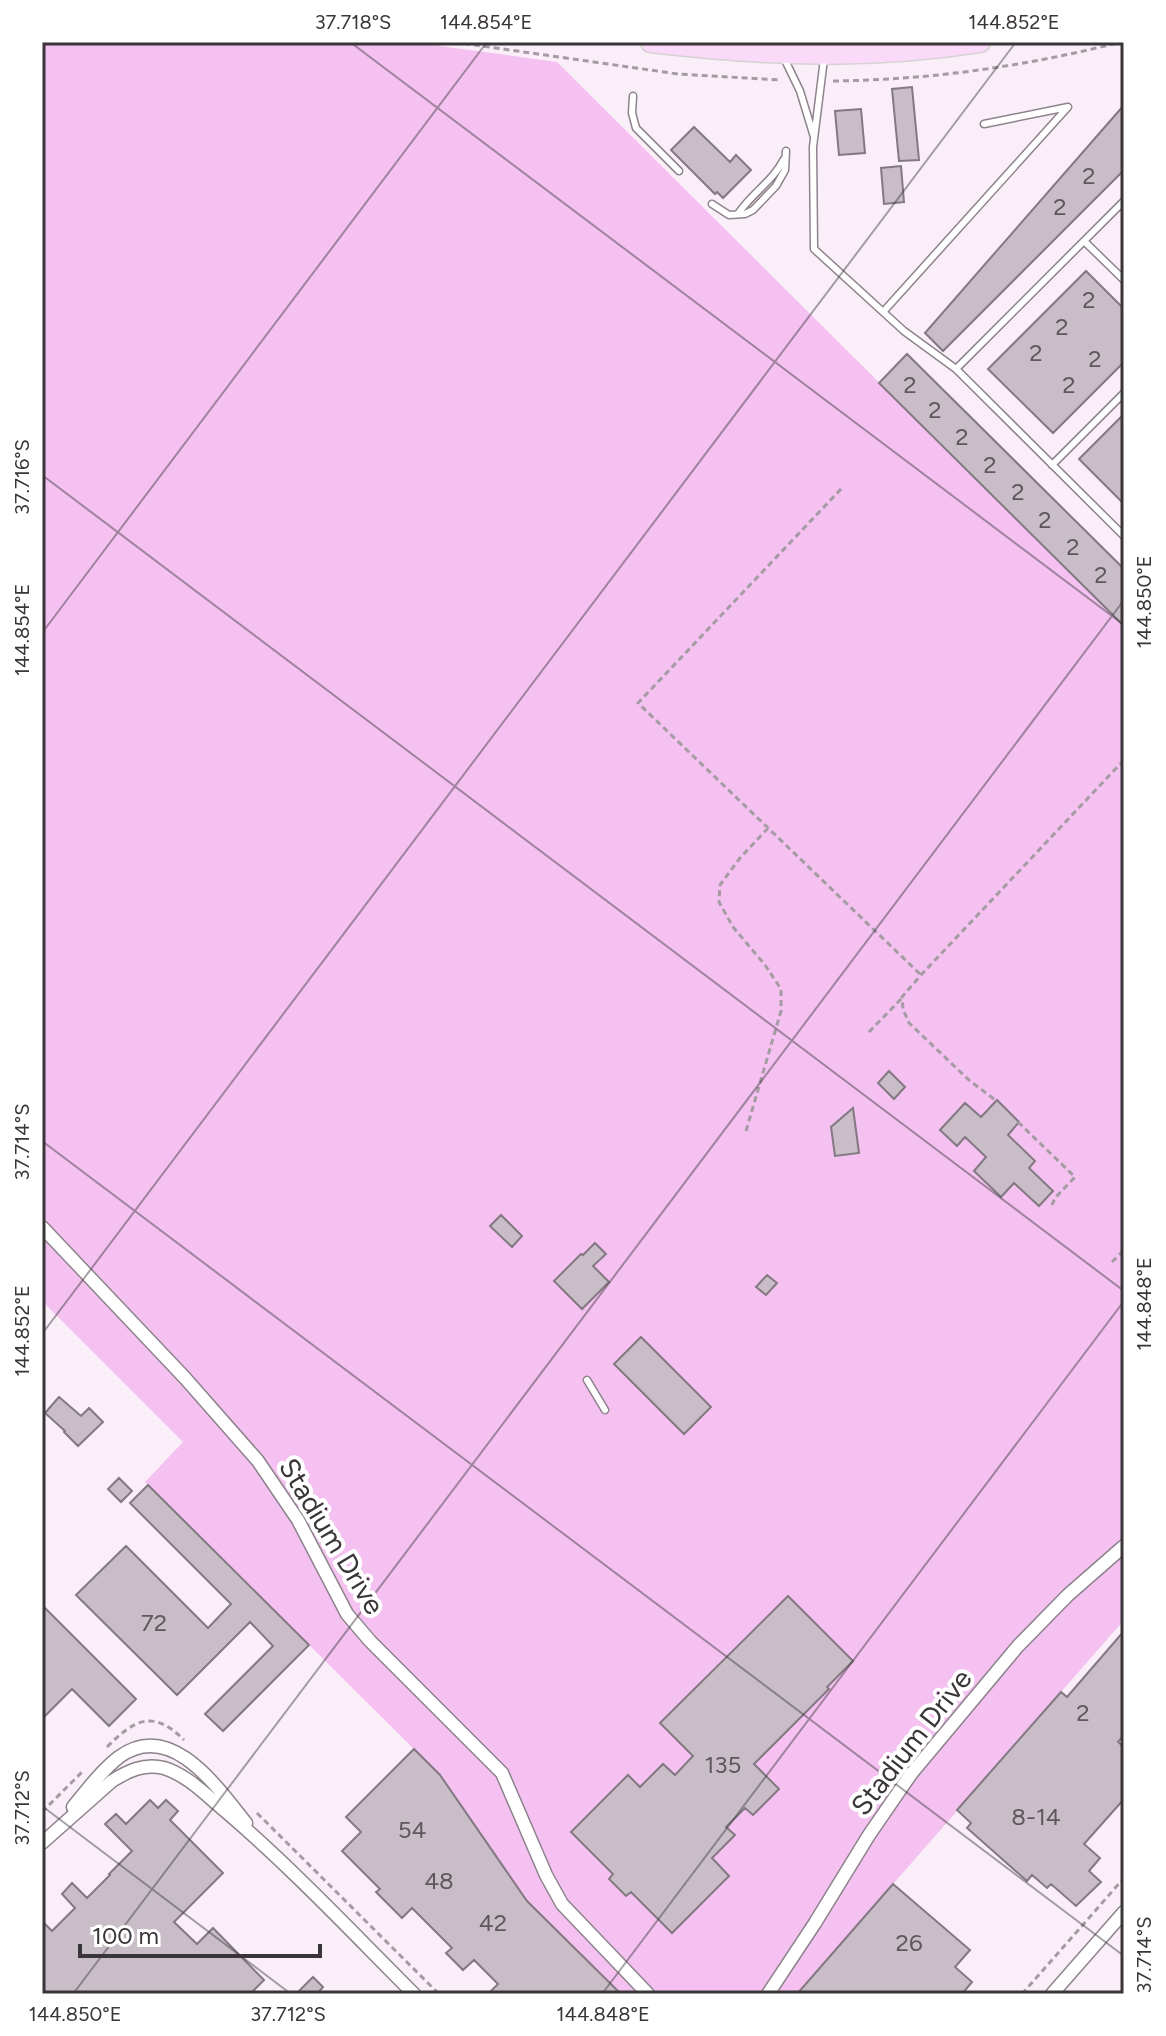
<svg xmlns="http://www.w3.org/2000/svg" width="1166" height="2036" viewBox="0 0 1166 2036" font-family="Figtree,sans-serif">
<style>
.green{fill:#f4c1f0}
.building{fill:#c9bec8;stroke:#837982;stroke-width:2}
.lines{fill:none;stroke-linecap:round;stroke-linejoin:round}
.lane-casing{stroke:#8d838c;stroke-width:9}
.street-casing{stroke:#8d838c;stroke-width:15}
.primary-casing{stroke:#d4d3d3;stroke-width:23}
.path{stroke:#a49ba3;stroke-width:3;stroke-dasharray:6 4;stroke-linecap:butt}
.lane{stroke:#fff;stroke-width:6}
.street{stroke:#fff;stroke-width:12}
.primary{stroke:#fbd9f9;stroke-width:20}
.ticks{fill:none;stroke:#3a3539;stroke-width:2;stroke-opacity:0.45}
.labels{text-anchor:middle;stroke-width:8;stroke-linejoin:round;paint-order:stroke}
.number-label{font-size:24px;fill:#5e575d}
.street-label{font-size:28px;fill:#3a3539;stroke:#fff}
.neatline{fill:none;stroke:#3a3539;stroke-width:3}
.ticks-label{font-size:20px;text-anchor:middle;fill:#3a3539}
</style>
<rect width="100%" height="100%" fill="#faeff9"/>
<!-- green -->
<path class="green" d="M 42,42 L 411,42 L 557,62 L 1124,626 L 1124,1620 L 797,1994 L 621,1994 L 527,1901 L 440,1775 L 145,1482 L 183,1442 L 42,1301 Z"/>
<!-- building -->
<path class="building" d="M 912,87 L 919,160 L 899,161 L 892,89 Z
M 1124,105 L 1124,170 L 943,351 L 925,333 Z
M 861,109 L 865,153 L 839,155 L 835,111 Z
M 694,127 L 730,162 L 736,155 L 751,170 L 723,198 L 717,192 L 715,194 L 671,150 Z
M 901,166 L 904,202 L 884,204 L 881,168 Z
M 1086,271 L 1124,309 L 1124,362 L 1053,433 L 988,369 Z
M 907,354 L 1124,569 L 1124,626 L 879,383 Z
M 1124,414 L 1124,504 L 1079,459 Z
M 889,1071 L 905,1087 L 894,1099 L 878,1083 Z
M 997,1100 L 1019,1122 L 1008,1135 L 1035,1161 L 1029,1168 L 1053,1191 L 1039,1206 L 1014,1183 L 1001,1197 L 974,1171 L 986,1157 L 965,1137 L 957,1146 L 940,1130 L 965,1103 L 981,1117 Z
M 853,1108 L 859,1153 L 835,1156 L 831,1127 Z
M 501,1215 L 522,1236 L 512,1247 L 490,1226 Z
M 595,1243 L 606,1254 L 593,1266 L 609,1282 L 582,1309 L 554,1281 L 581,1254 L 583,1255 Z
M 767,1275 L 777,1283 L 766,1295 L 756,1287 Z
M 641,1337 L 711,1407 L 684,1434 L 614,1364 Z
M 59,1397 L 81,1416 L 89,1408 L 103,1422 L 78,1446 L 64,1432 L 65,1431 L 45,1413 Z
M 119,1478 L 132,1491 L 121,1502 L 108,1489 Z
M 148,1485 L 309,1645 L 223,1731 L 205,1714 L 273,1646 L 250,1622 L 177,1695 L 76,1595 L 126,1546 L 208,1628 L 231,1604 L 130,1503 Z
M 788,1596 L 853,1661 L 827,1687 L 829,1689 L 754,1764 L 779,1789 L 753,1815 L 745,1808 L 726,1827 L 735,1835 L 712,1858 L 729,1876 L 672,1933 L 631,1892 L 626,1896 L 609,1879 L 613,1874 L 571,1832 L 628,1775 L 640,1787 L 663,1764 L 675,1775 L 693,1756 L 660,1723 Z
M 42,1605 L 136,1699 L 109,1726 L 72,1689 L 42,1719 Z
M 1124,1631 L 1124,1735 L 1118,1742 L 1124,1747 L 1124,1799 L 1084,1844 L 1100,1858 L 1089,1871 L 1101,1882 L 1076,1906 L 1051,1884 L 1047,1888 L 1032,1875 L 1027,1881 L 967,1828 L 971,1823 L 957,1810 L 1061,1692 L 1067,1697 Z
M 414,1749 L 440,1775 L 527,1901 L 621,1994 L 488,1994 L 498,1984 L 474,1960 L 463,1970 L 446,1953 L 452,1948 L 412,1908 L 402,1918 L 376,1892 L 380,1889 L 342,1851 L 361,1832 L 346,1817 Z
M 150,1800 L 158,1808 L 166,1800 L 178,1811 L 170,1820 L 223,1873 L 174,1922 L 197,1944 L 213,1928 L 264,1980 L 250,1994 L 42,1994 L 42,1921 L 52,1931 L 75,1908 L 62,1894 L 72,1883 L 87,1898 L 110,1875 L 109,1874 L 132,1851 L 105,1824 L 116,1814 L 126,1824 Z
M 893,1884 L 970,1950 L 955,1967 L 972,1982 L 962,1994 L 797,1994 Z
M 313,1977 L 323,1987 L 317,1994 L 296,1994 Z"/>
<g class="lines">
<!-- lane casing -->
<g class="lane-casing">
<path id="lane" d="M 784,58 L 800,91 L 814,137
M 824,59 L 813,147 L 814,249 L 904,331 L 956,369 L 1124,536
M 633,96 L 632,113 L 636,128 L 679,171
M 712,204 L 729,215 L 745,214 L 753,210 L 776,186 L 785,170 L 786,151
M 738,214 C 751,194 774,180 784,159
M 1084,241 L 1124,280
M 883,312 L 1068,107 L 984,124
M 956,369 L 1124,201
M 1052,465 L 1124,393
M 587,1380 L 605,1410"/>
</g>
<!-- street casing -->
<g class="street-casing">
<path id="street" d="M 42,1227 L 185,1378 L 258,1461 L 298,1520 L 347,1614 L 370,1641 L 502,1773 L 546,1875 L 562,1904 L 648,1994
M 73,1807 C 87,1790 101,1771 119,1757 C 171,1719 217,1787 246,1823
M 42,1843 L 112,1781 C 128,1771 144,1763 164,1768 C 187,1775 206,1795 224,1810 C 291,1867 352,1932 414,1994
M 768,1994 L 815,1923 L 869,1835 L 911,1774 L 1018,1646 L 1068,1595 L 1124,1546
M 1052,1994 L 1124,1912"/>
</g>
<!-- primary casing -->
<g class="primary-casing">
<path id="primary" d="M 651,42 C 763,55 868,60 980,42"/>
</g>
<!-- path -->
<path class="path" d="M 454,42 L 678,74 L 781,80
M 833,81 C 930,80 1027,66 1121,42
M 841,489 L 638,703 L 921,975
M 869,1032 L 902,998
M 994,1099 L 970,1081 L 909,1023 L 903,1009 L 902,997 L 921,975 L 1123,761
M 1018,1122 L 1075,1177 L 1055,1198 L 1052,1205
M 746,1131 L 781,1011 L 781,989 L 765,965 L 733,927 L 719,902 L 720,885 L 740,858 L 769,827
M 1112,1262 L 1124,1250
M 107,1747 C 135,1719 153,1709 184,1740
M 42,1812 L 82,1772
M 257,1813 L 439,1994
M 1022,1994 L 1124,1878"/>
<!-- lane -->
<use href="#lane" class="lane"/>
<!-- street -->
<use href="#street" class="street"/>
<!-- primary -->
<use href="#primary" class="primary"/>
</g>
<!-- ticks -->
<path class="ticks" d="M 350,42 L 1124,625M 42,475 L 1124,1291M 42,633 L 487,42M 42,1141 L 1124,1956M 42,1334 L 1016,42M 42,1806 L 291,1994M 73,1994 L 1124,600M 602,1994 L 1124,1301"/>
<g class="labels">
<!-- number labels -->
<g class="number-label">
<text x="1089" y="184">2</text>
<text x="1060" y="215">2</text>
<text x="1089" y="308">2</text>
<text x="1062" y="335">2</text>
<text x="1036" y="361">2</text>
<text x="1095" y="367">2</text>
<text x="910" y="393">2</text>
<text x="1069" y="393">2</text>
<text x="935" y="418">2</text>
<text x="962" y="445">2</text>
<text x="990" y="473">2</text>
<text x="1018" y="500">2</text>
<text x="1045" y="528">2</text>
<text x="1073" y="555">2</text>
<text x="1101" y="583">2</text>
<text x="154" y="1631">72</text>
<text x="1083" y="1721">2</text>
<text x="723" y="1773">135</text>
<text x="1036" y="1825">8-14</text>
<text x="412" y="1838">54</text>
<text x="439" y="1889">48</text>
<text x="493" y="1931">42</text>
<text x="909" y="1951">26</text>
</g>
<!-- street labels -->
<g class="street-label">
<text transform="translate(332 1536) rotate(59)" y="10">Stadium Drive</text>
<text transform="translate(911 1742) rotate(-52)" y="10">Stadium Drive</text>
</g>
</g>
<!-- border -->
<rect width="1166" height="2036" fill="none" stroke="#ffffff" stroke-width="88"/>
<!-- scale -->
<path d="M80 1944v12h240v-12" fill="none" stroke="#3a3539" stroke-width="4"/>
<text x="92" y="1944" font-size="24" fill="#3a3539" stroke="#ffffff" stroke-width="6" paint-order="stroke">100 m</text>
<rect x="44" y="44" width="1078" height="1948" class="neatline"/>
<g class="ticks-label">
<text x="353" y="29">37.718°S</text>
<text x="486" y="29">144.854°E</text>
<text x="1014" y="29">144.852°E</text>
<text transform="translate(22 477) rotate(-90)" y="7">37.716°S</text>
<text transform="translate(1144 602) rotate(-90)" y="7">144.850°E</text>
<text transform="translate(22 630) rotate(-90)" y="7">144.854°E</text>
<text transform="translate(22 1142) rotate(-90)" y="7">37.714°S</text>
<text transform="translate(1144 1304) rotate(-90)" y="7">144.848°E</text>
<text transform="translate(22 1331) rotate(-90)" y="7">144.852°E</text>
<text transform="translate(22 1808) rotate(-90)" y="7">37.712°S</text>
<text transform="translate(1144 1955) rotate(-90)" y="7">37.714°S</text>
<text x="75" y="2021">144.850°E</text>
<text x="288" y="2021">37.712°S</text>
<text x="603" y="2021">144.848°E</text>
</g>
</svg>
